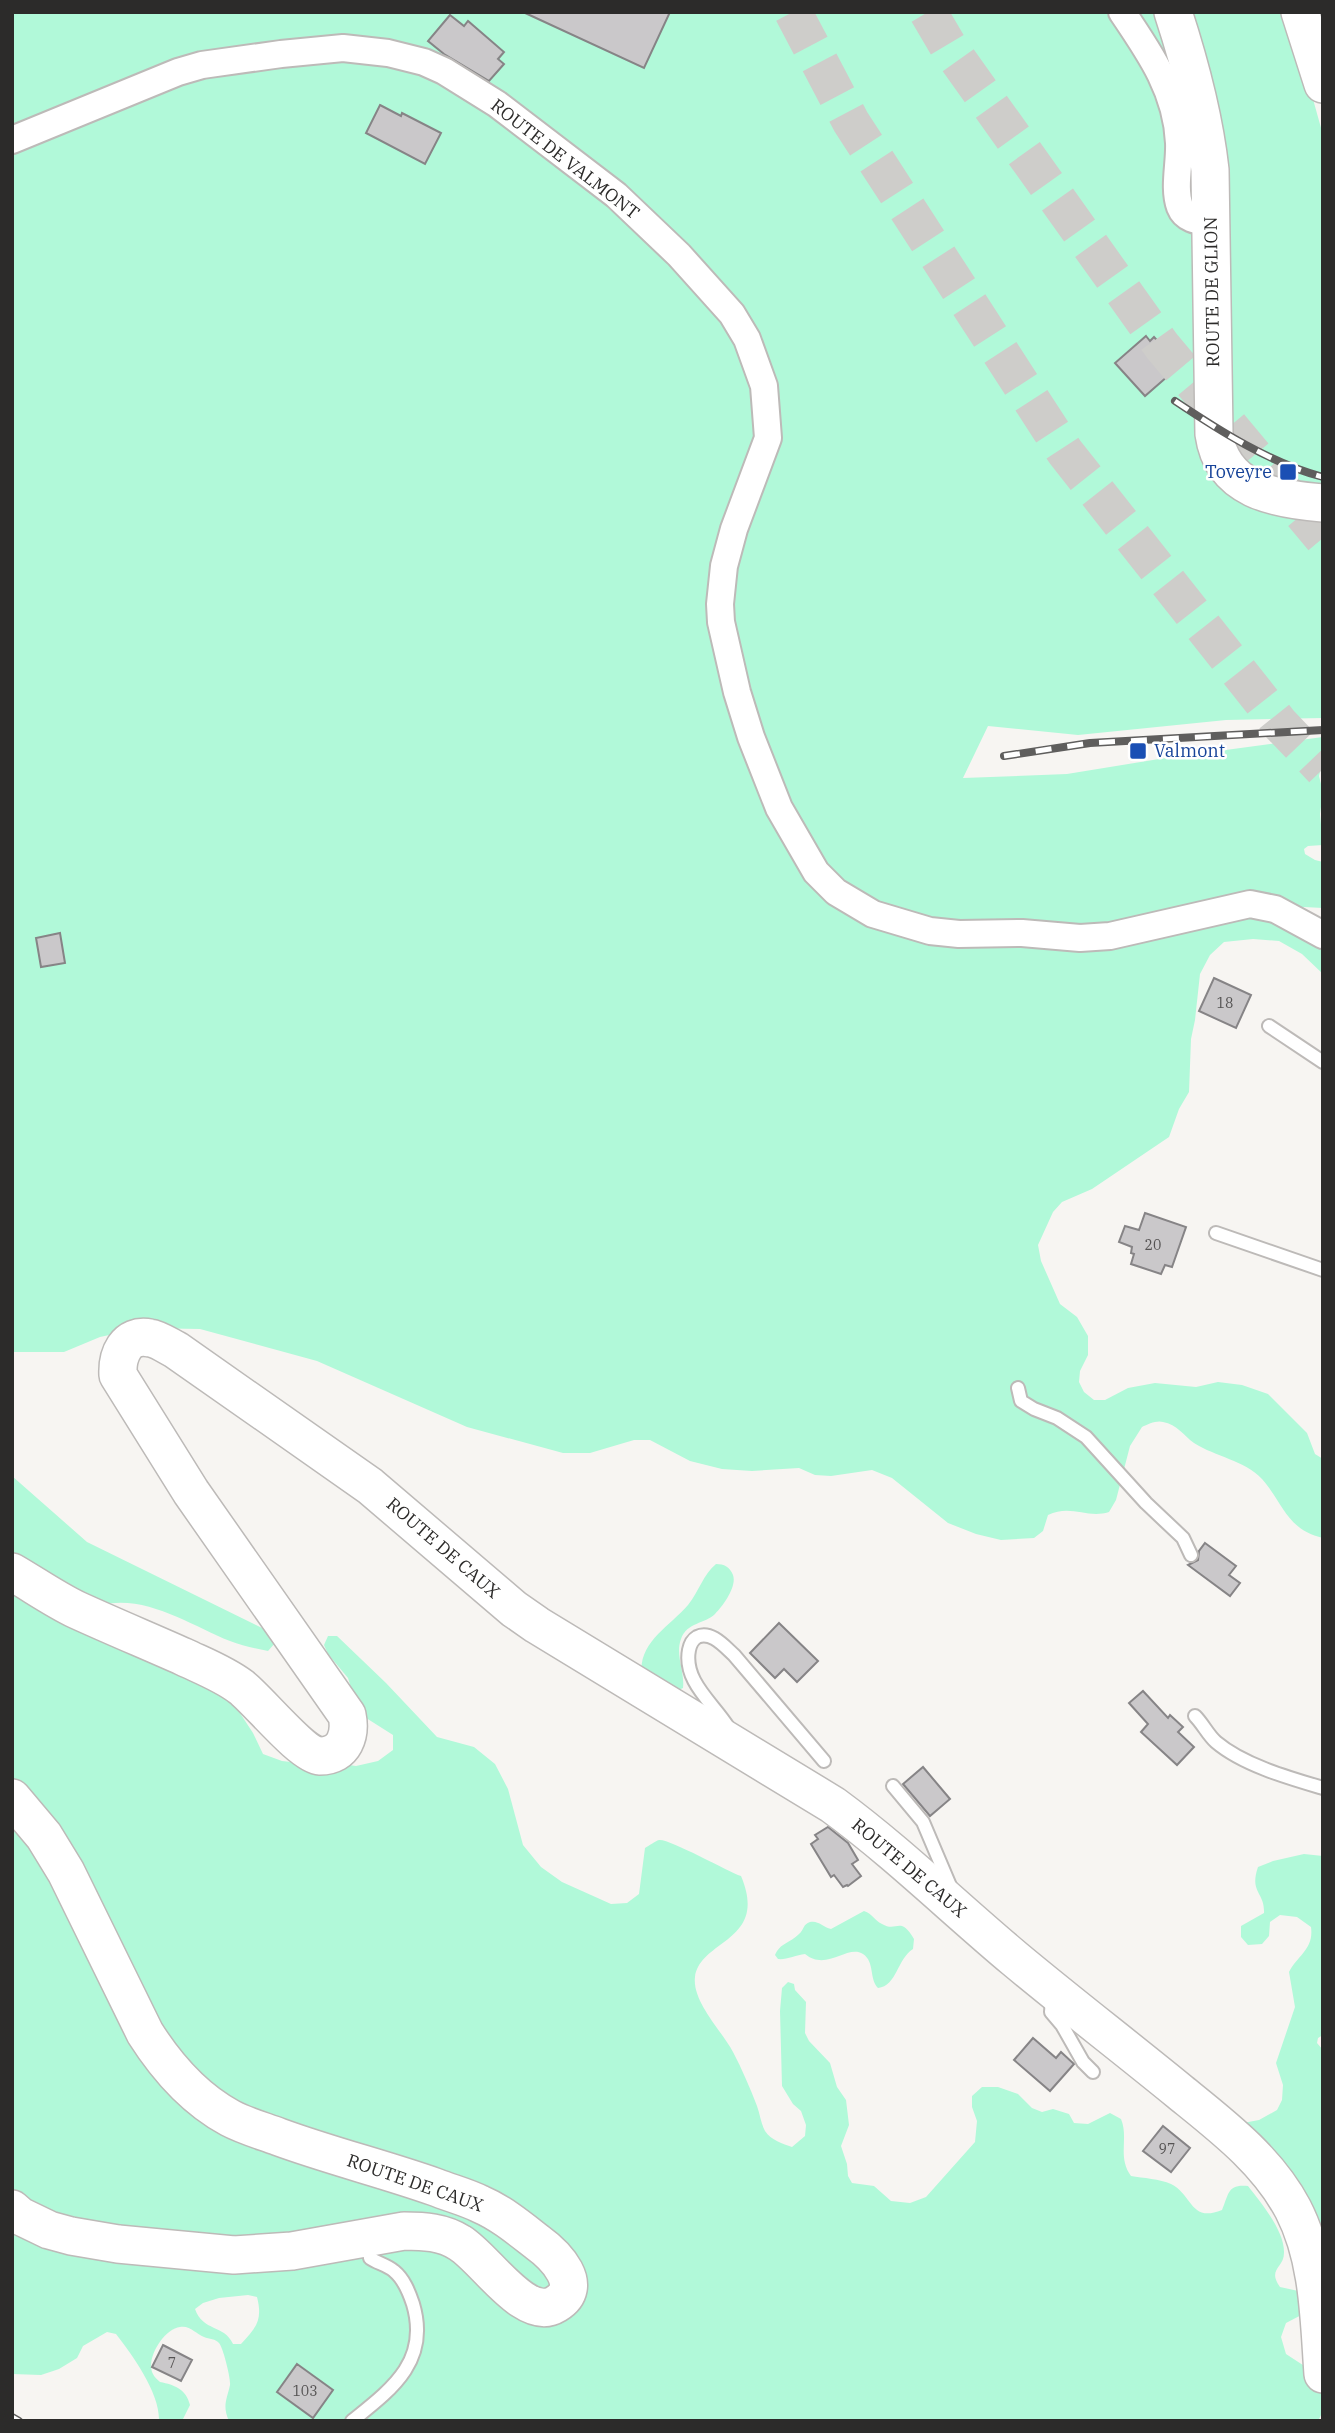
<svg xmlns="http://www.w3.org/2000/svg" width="1335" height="2433" viewBox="0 0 1335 2433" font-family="'IBM Plex Serif',serif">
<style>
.green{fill:#b1f9d9;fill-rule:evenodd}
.building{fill:#cac8ca;stroke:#868486;stroke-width:2}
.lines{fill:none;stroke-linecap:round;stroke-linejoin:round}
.highway-tunnel{stroke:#cecdca;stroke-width:38;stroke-dasharray:38 19;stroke-linecap:butt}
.lane-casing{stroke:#bdbab8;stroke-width:16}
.street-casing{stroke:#bdbab8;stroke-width:30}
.secondary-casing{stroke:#bdbab8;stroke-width:40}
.lane{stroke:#fff;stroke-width:12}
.street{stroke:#fff;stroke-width:26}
.secondary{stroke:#fff;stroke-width:37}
.rail-casing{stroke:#5f5e5d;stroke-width:8}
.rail{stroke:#fff;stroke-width:5;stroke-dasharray:16;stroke-linecap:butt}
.transit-dot{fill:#1a4fb4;stroke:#fff;stroke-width:2.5}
.labels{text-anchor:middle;stroke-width:5;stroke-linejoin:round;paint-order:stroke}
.number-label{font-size:14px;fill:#545252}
.street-label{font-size:18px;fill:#2c2b2a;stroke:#fff}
.transit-label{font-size:18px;fill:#164399;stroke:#fff;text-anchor:end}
</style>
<rect width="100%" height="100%" fill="#f7f5f2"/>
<!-- green -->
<path class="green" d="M 12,12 L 1285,12 L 1292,24 L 1323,135 L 1323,718 L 1226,720 L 1078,735 L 988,726 L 963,778 L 1067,774 L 1159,759 L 1323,737 L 1323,760 L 1319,776 L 1323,792 L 1320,814 L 1323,845 L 1308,846 L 1304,849 L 1305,854 L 1315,860 L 1323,862 L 1323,908 L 1304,907 L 1298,910 C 1301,933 1299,941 1323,950 L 1323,974 L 1302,954 L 1279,941 L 1253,939 L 1224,942 L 1210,955 L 1200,974 L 1195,1020 L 1191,1039 L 1189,1092 L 1179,1109 L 1169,1137 L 1092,1189 L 1062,1202 L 1053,1212 L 1038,1245 L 1041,1261 L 1060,1304 L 1077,1317 L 1088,1336 L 1088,1355 L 1080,1371 L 1079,1382 L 1084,1392 L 1094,1400 L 1105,1400 L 1128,1388 L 1155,1383 L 1196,1387 L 1218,1382 L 1242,1385 L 1268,1394 L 1307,1433 L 1315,1454 L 1323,1459 L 1323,1538 C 1287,1530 1283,1503 1262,1479 C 1244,1460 1216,1457 1194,1443 C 1184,1436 1177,1424 1163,1422 C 1157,1420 1148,1424 1142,1427 L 1130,1446 L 1116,1500 L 1109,1512 C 1087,1519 1071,1504 1048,1515 L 1043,1531 L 1034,1538 L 1001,1540 L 976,1534 L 948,1523 L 892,1478 L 872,1470 L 831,1476 L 815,1475 L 799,1468 L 752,1471 L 722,1469 L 690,1461 L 650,1440 L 634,1440 L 590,1453 L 563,1453 L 467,1427 L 317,1361 L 200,1329 L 142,1328 L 100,1337 L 64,1352 L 12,1352 Z
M 12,1476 L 87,1542 L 268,1631 L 275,1643 L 268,1651 C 255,1648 242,1646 230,1641 C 190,1625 146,1594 101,1605 L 106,1641 L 203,1685 L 234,1704 L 253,1733 L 263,1754 L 282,1761 L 309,1764 L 336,1763 L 356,1766 L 378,1761 L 393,1750 L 393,1735 L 363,1716 L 356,1704 L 348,1678 L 328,1654 L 324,1645 L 328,1636 L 337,1636 L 386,1683 L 437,1737 L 474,1747 L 495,1764 L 508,1789 L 523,1845 L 541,1867 L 562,1882 L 611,1904 L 627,1903 L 639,1894 L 645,1848 C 649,1846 655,1841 659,1840 C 668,1838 727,1871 741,1876 C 769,1942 700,1939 695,1977 C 692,2002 722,2031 733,2052 C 742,2069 750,2088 757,2106 C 760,2114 761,2124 765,2131 C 771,2140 783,2144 792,2147 L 805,2136 L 806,2125 L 801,2111 L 793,2104 L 782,2086 L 780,2011 L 782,1988 L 788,1982 L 794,1984 L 795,1990 L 806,2002 L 805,2033 L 809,2041 L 830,2063 L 837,2087 L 846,2100 L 849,2125 L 841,2146 L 847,2164 L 848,2176 L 852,2183 L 874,2186 L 891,2201 L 910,2203 L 926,2197 L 975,2142 L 977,2121 L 972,2107 L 972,2096 L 982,2087 L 998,2087 L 1018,2094 L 1032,2108 L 1042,2112 L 1053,2109 L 1069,2114 L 1074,2123 L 1088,2124 L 1110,2113 L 1121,2119 C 1129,2138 1117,2157 1131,2176 C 1143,2178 1160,2179 1171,2184 C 1193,2195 1190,2223 1222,2210 C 1229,2194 1227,2184 1248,2186 C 1261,2203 1285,2231 1284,2253 C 1284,2268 1267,2269 1280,2287 L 1303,2292 L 1309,2311 L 1286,2323 L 1281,2337 L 1286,2354 L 1312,2371 L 1323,2372 L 1323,2411 L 1318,2421 L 229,2421 C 222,2406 227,2399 230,2385 C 231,2379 223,2347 219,2343 C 216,2339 209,2339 204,2337 C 196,2334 190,2325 180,2327 C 164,2329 145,2359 153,2374 C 154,2377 157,2379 160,2382 C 175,2385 186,2389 190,2405 L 182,2421 L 159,2421 C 160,2393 133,2356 116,2334 L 107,2332 L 83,2346 L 77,2358 L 59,2369 L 41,2375 L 12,2374 ZM 248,2295 L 257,2297 C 263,2320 256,2328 241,2344 L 233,2344 C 224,2324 203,2332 195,2309 L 203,2303 L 219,2298 Z
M 716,1564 C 724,1564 730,1567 733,1575 C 737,1586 724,1605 715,1614 C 705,1624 687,1622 681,1639 C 675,1655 685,1672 683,1688 L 670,1694 L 642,1676 C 637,1643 669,1627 688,1605 C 699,1591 703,1575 716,1564 Z
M 1304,1854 L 1323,1856 L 1323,2035 L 1318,2038 L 1317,2043 L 1323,2050 L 1323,2251 L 1243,2123 L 1259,2120 L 1277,2110 L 1282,2100 L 1283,2085 L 1276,2063 L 1295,2007 L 1289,1972 C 1298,1955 1314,1949 1311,1927 L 1297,1917 L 1280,1915 L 1270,1922 L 1269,1936 L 1262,1944 L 1248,1945 L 1241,1937 L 1241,1926 L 1264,1913 C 1265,1892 1249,1893 1258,1867 L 1273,1861 Z
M 864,1911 C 873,1914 874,1920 882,1924 C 897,1933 900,1915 914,1939 L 913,1949 C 897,1959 897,1986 878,1988 C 869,1979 875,1962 863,1954 C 847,1944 827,1972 805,1954 C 796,1955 786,1960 778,1959 L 775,1955 C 780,1943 790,1943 799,1934 C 804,1930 803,1924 810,1922 C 818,1920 823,1927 831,1929 Z"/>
<!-- building -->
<path class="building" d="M 523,12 L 670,12 L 644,68 Z
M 450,15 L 464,26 L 468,21 L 504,52 L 498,59 L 504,64 L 489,81 L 444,54 L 428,41 Z
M 380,105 L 401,116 L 402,113 L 441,133 L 425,164 L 366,133 Z
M 1146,336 L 1150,341 L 1154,337 L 1176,361 L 1172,365 L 1176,369 L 1145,396 L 1115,363 Z
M 60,933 L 65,963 L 41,967 L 36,938 Z
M 1214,978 L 1251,995 L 1236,1028 L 1199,1011 Z
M 1145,1213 L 1186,1227 L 1172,1267 L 1165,1265 L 1161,1274 L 1131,1264 L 1134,1254 L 1131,1253 L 1132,1247 L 1119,1242 L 1125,1226 L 1139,1230 Z
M 1205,1543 L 1236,1566 L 1229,1575 L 1240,1583 L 1230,1596 L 1188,1565 L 1198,1560 L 1199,1551 Z
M 779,1623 L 818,1661 L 797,1682 L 784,1669 L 775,1678 L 750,1653 Z
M 1143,1691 L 1168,1718 L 1170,1715 L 1183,1727 L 1178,1732 L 1194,1747 L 1177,1765 L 1141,1732 L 1148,1724 L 1129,1703 Z
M 923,1767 L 950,1799 L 930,1816 L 903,1784 Z
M 828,1827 L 848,1843 L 858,1860 L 852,1864 L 861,1876 L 848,1886 L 847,1885 L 843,1887 L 834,1875 L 831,1877 L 811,1844 L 818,1839 L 815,1835 Z
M 1033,2038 L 1056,2058 L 1061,2052 L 1074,2064 L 1050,2091 L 1014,2060 Z
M 1163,2126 L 1190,2148 L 1171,2172 L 1143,2151 Z
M 163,2345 L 192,2360 L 181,2381 L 152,2367 Z
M 297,2364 L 333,2390 L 313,2418 L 277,2392 Z"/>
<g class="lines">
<!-- highway-tunnel -->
<path class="highway-tunnel" d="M 793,12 L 851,122 L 1065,452 L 1280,724 L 1323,769
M 928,12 L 948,46 L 1162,346 L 1323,538"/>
<!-- lane casing -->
<g class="lane-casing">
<path id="lane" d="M 1269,1026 L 1323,1062
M 1216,1233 L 1323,1270
M 1018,1388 L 1021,1401 L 1034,1409 L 1057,1418 L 1086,1437 L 1146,1503 L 1183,1538 L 1191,1555
M 1195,1716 C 1203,1724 1208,1735 1216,1742 C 1243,1765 1289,1778 1323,1788
M 728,1727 C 713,1703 683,1681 689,1650 C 690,1645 692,1640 697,1637 C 711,1630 725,1647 734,1655 L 824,1761
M 893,1786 L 923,1822 L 951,1888
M 1052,1999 L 1051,2012 L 1062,2025 L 1083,2062 L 1093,2072
M 352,2421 C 392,2389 430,2361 413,2304 C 409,2292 404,2279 394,2271 C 387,2265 377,2263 370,2258 L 368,2242"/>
</g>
<!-- street casing -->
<g class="street-casing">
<path id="street" d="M 1122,12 C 1150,53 1177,92 1179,143 C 1180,163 1173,188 1180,207 C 1185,220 1199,221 1212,223
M 12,140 L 178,72 L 202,65 L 281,54 L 343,48 L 388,53 L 424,62 L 444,71 L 497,104 L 616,195 L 679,255 L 732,314 L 747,339 L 764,386 L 768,438 L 734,529 L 724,566 L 720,604 L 721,622 L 737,692 L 751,737 L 779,808 L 816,872 L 836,892 L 873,914 L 930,931 L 959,934 L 1022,933 L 1080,938 L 1110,936 L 1250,904 L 1275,909 L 1323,935"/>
</g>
<!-- secondary casing -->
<g class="secondary-casing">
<path id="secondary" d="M 1173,12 C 1190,64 1204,115 1210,170 L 1214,434 C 1222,490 1274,499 1323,503
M 1300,12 L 1323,84
M 12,1572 C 33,1584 54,1599 77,1610 C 112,1626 148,1641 184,1657 C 203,1666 224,1674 241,1687 C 258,1700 302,1755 320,1756 C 345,1756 351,1734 347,1715 L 191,1492 L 118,1375 C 117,1356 125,1333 150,1338 C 158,1339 168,1346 176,1350 L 370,1486 L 514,1609 L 537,1625 L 833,1805 C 897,1852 954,1908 1015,1959 C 1069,2004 1125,2047 1180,2092 C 1222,2126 1267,2160 1293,2209 C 1319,2259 1319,2319 1323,2374
M 12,1798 L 44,1836 L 66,1872 L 145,2033 C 166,2066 195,2099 230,2118 C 245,2126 263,2131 279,2137 C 331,2156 384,2169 435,2187 C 450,2193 466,2197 480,2204 C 501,2213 519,2228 537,2242 C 555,2255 586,2286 556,2304 C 525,2323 486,2259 460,2243 C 443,2232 424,2231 404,2231 L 292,2251 L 234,2255 L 118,2244 L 71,2236 L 49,2230 L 20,2216 L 12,2209"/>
</g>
<!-- lane -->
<use href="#lane" class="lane"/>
<!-- street -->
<use href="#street" class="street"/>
<!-- secondary -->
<use href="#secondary" class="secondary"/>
<!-- rail casing -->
<g class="rail-casing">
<path id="rail" d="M 1175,401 C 1220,431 1270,463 1323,477
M 1004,756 L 1090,743 L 1323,730
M 12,2417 L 19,2421"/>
</g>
<!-- rail -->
<use href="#rail" class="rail"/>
</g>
<!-- markers -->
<g class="transit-dot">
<rect x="1279" y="463" width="18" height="18" rx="3.5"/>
<rect x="1129" y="742" width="18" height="18" rx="3.5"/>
</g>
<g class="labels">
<!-- number labels -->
<g class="number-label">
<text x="1225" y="1008">18</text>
<text x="1153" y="1250">20</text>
<text x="1167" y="2154">97</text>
<text x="172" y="2368">7</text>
<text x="305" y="2396">103</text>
</g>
<!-- street labels -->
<g class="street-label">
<text transform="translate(565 159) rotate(38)" y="6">ROUTE DE VALMONT</text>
<text transform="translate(1212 292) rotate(-91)" y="6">ROUTE DE GLION</text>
<text transform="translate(443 1548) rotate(41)" y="6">ROUTE DE CAUX</text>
<text transform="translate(909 1868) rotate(40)" y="6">ROUTE DE CAUX</text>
<text transform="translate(415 2183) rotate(19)" y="6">ROUTE DE CAUX</text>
</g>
<!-- transit labels -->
<g class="transit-label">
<text x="1272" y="478">Toveyre</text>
<text x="1154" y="757" text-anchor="start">Valmont</text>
</g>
</g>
<!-- border -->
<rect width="1335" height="2433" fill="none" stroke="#2c2b2a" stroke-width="28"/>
</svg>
